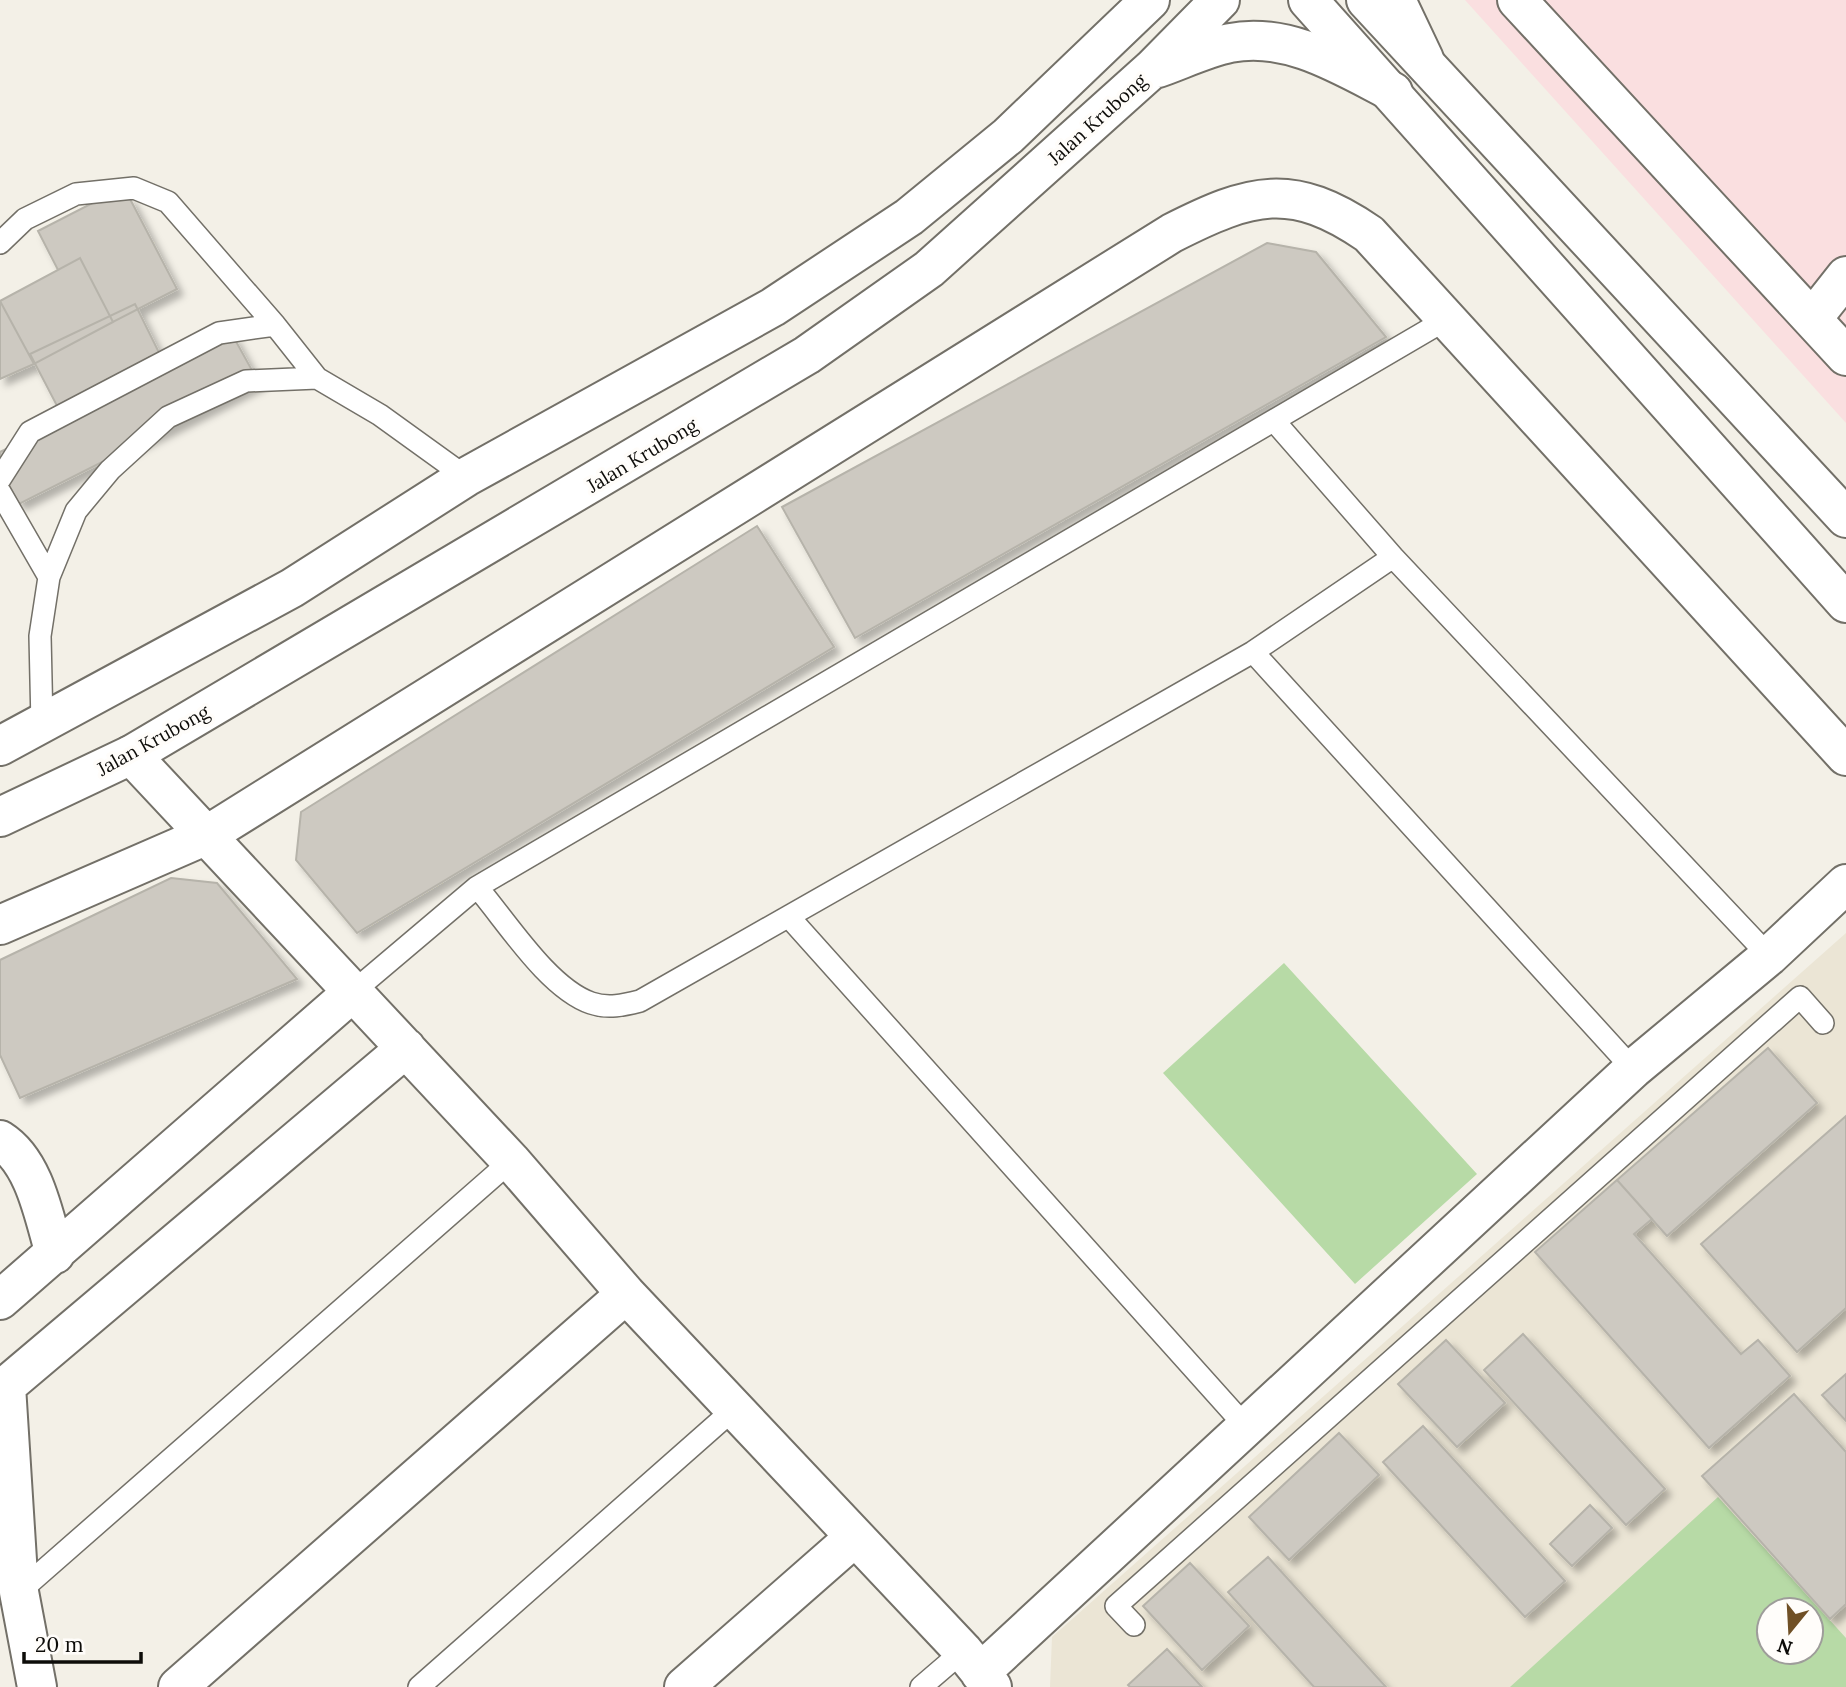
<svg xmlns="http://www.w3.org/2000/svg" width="1846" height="1687" viewBox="0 0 1846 1687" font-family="Lora,serif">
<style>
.built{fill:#ebe5d5;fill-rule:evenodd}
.industrial{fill:#fadfe0}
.green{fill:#b7daa6;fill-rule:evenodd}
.building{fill:#cdc9c1;stroke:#b6b3aa;stroke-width:2;filter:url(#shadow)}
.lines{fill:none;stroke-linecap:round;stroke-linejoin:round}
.lane-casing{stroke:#737068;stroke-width:24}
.street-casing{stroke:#737068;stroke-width:42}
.secondary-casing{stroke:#737068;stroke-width:42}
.primary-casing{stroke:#737068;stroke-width:42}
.lane{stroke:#fff;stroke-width:21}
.street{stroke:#fff;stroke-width:38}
.secondary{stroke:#fff;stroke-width:38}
.primary{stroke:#fff;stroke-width:38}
.labels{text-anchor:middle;stroke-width:7;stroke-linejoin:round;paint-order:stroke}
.street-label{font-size:19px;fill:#0d0c09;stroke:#fffdfa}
</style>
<defs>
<filter id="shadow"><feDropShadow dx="6" dy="6" stdDeviation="3.5" flood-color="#0004"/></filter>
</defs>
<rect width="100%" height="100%" fill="#f3f0e7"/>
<!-- built -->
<path class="built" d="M 1846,933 L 1846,1687 L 1050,1687 L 1052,1637 ZM 1769,1610 L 1811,1610 L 1811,1652 L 1769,1652 Z"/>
<!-- industrial -->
<path class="industrial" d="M 1465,0 L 1846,0 L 1846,423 Z"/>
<!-- green -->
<path class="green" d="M 1284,963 L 1477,1174 L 1355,1284 L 1163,1073 Z
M 1718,1497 L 1846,1638 L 1846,1687 L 1510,1687 ZM 1769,1610 L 1811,1610 L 1811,1652 L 1769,1652 Z"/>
<!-- building -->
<path class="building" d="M 108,195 L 130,199 L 177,289 L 113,322 L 80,258 L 58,270 L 38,231 Z
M 1267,243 L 1316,252 L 1386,337 L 855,638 L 782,507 Z
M 80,258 L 113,322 L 34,364 L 0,301 Z
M 0,301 L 34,364 L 0,379 Z
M 135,304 L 167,369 L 233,336 L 259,383 L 19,504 L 0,468 L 0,452 L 65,421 L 30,354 Z
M 757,526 L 834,647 L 357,933 L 296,860 L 301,812 Z
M 171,878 L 217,883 L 297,979 L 20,1098 L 0,1055 L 0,960 Z
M 1768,1048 L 1817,1103 L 1667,1236 L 1617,1180 Z
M 1846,1116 L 1846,1308 L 1797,1352 L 1701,1244 Z
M 1617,1180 L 1652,1219 L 1634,1234 L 1741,1354 L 1758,1340 L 1790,1376 L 1709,1448 L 1535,1252 Z
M 1523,1334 L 1665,1489 L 1626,1525 L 1484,1370 Z
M 1446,1340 L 1505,1403 L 1457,1447 L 1398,1384 Z
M 1846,1374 L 1846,1421 L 1822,1395 Z
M 1794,1394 L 1846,1452 L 1846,1604 L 1830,1619 L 1702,1476 Z
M 1423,1426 L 1565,1581 L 1525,1617 L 1383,1462 Z
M 1339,1433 L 1379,1475 L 1289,1560 L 1249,1517 Z
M 1590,1505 L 1612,1528 L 1572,1566 L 1550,1544 Z
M 1268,1557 L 1386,1687 L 1314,1687 L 1228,1592 Z
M 1190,1563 L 1249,1626 L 1202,1670 L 1143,1606 Z
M 1167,1649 L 1202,1687 L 1130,1687 L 1128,1685 Z"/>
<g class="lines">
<!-- lane casing -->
<g class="lane-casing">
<path id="lane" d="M 0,243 L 25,219 L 76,194 L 134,188 L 168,202 L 275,325 L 317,378
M 1275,422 L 1393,557 L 1769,956
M 0,479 L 30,432 L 219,333 L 275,325
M 0,492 L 49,577
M 1253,652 L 1633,1069
M 42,724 L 40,636 L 49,577 L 76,511 L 110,470 L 168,417 L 246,381 L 317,378 L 380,415 L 466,477
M 477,887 C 507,922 548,988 591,1003 C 608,1009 624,1005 640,1001 L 1253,652 L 1393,557
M 789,917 L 1247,1428
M 354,991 L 477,887 L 1447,319
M 19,1592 L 511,1161
M 1134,1625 L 1116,1606 L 1800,997 L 1823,1023
M 419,1687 L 734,1409
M 921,1687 L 963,1651"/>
</g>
<!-- street casing -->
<g class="street-casing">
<path id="street" d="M 1517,0 L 1846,356
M 1812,319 L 1846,276
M 131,755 L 511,1161 L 626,1294 L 963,1651 L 992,1687
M 0,925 L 207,835 L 1172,233 C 1251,193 1292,181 1369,234 L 1846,756
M 0,1140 C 35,1162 44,1217 55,1254
M 0,1300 L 354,991
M 980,1673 L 1633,1069 L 1769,956 L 1846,884
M 37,1687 L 19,1592 L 6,1386 L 406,1048
M 178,1687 L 626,1294
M 684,1687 L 855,1537"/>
</g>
<!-- secondary casing -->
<g class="secondary-casing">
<path id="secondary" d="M 1308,0 L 1846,603
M 1366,0 L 1846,518"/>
</g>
<!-- primary casing -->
<g class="primary-casing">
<path id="primary" d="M 1396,0 L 1424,59
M 1158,68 C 1181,60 1206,48 1230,43 C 1288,31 1344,67 1393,92
M 0,746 L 292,588 L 466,477 L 773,307 L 909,217 L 1008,136 L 1150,0
M 0,817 L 131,755 L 807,355 L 929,269 L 1152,69 L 1220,0"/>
</g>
<!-- lane -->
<use href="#lane" class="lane"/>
<!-- street -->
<use href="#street" class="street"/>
<!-- secondary -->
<use href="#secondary" class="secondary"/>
<!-- primary -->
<use href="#primary" class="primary"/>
</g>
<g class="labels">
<!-- street labels -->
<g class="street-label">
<text transform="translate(1097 119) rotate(-42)" y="7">Jalan Krubong</text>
<text transform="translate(642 455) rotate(-31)" y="7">Jalan Krubong</text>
<text transform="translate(153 740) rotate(-29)" y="7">Jalan Krubong</text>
</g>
</g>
<!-- north arrow -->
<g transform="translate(1790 1631) rotate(198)"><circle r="33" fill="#fffdfa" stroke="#9e9d9a" stroke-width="2"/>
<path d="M0-5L12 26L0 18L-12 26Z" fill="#705026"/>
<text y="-10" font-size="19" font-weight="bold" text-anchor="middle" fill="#0d0c09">N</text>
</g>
<!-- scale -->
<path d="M24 1652v10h117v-10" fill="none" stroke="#0d0c09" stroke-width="3.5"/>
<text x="35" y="1652" font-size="21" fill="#0d0c09" stroke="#fffdfa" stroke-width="5" paint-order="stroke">20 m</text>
</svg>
